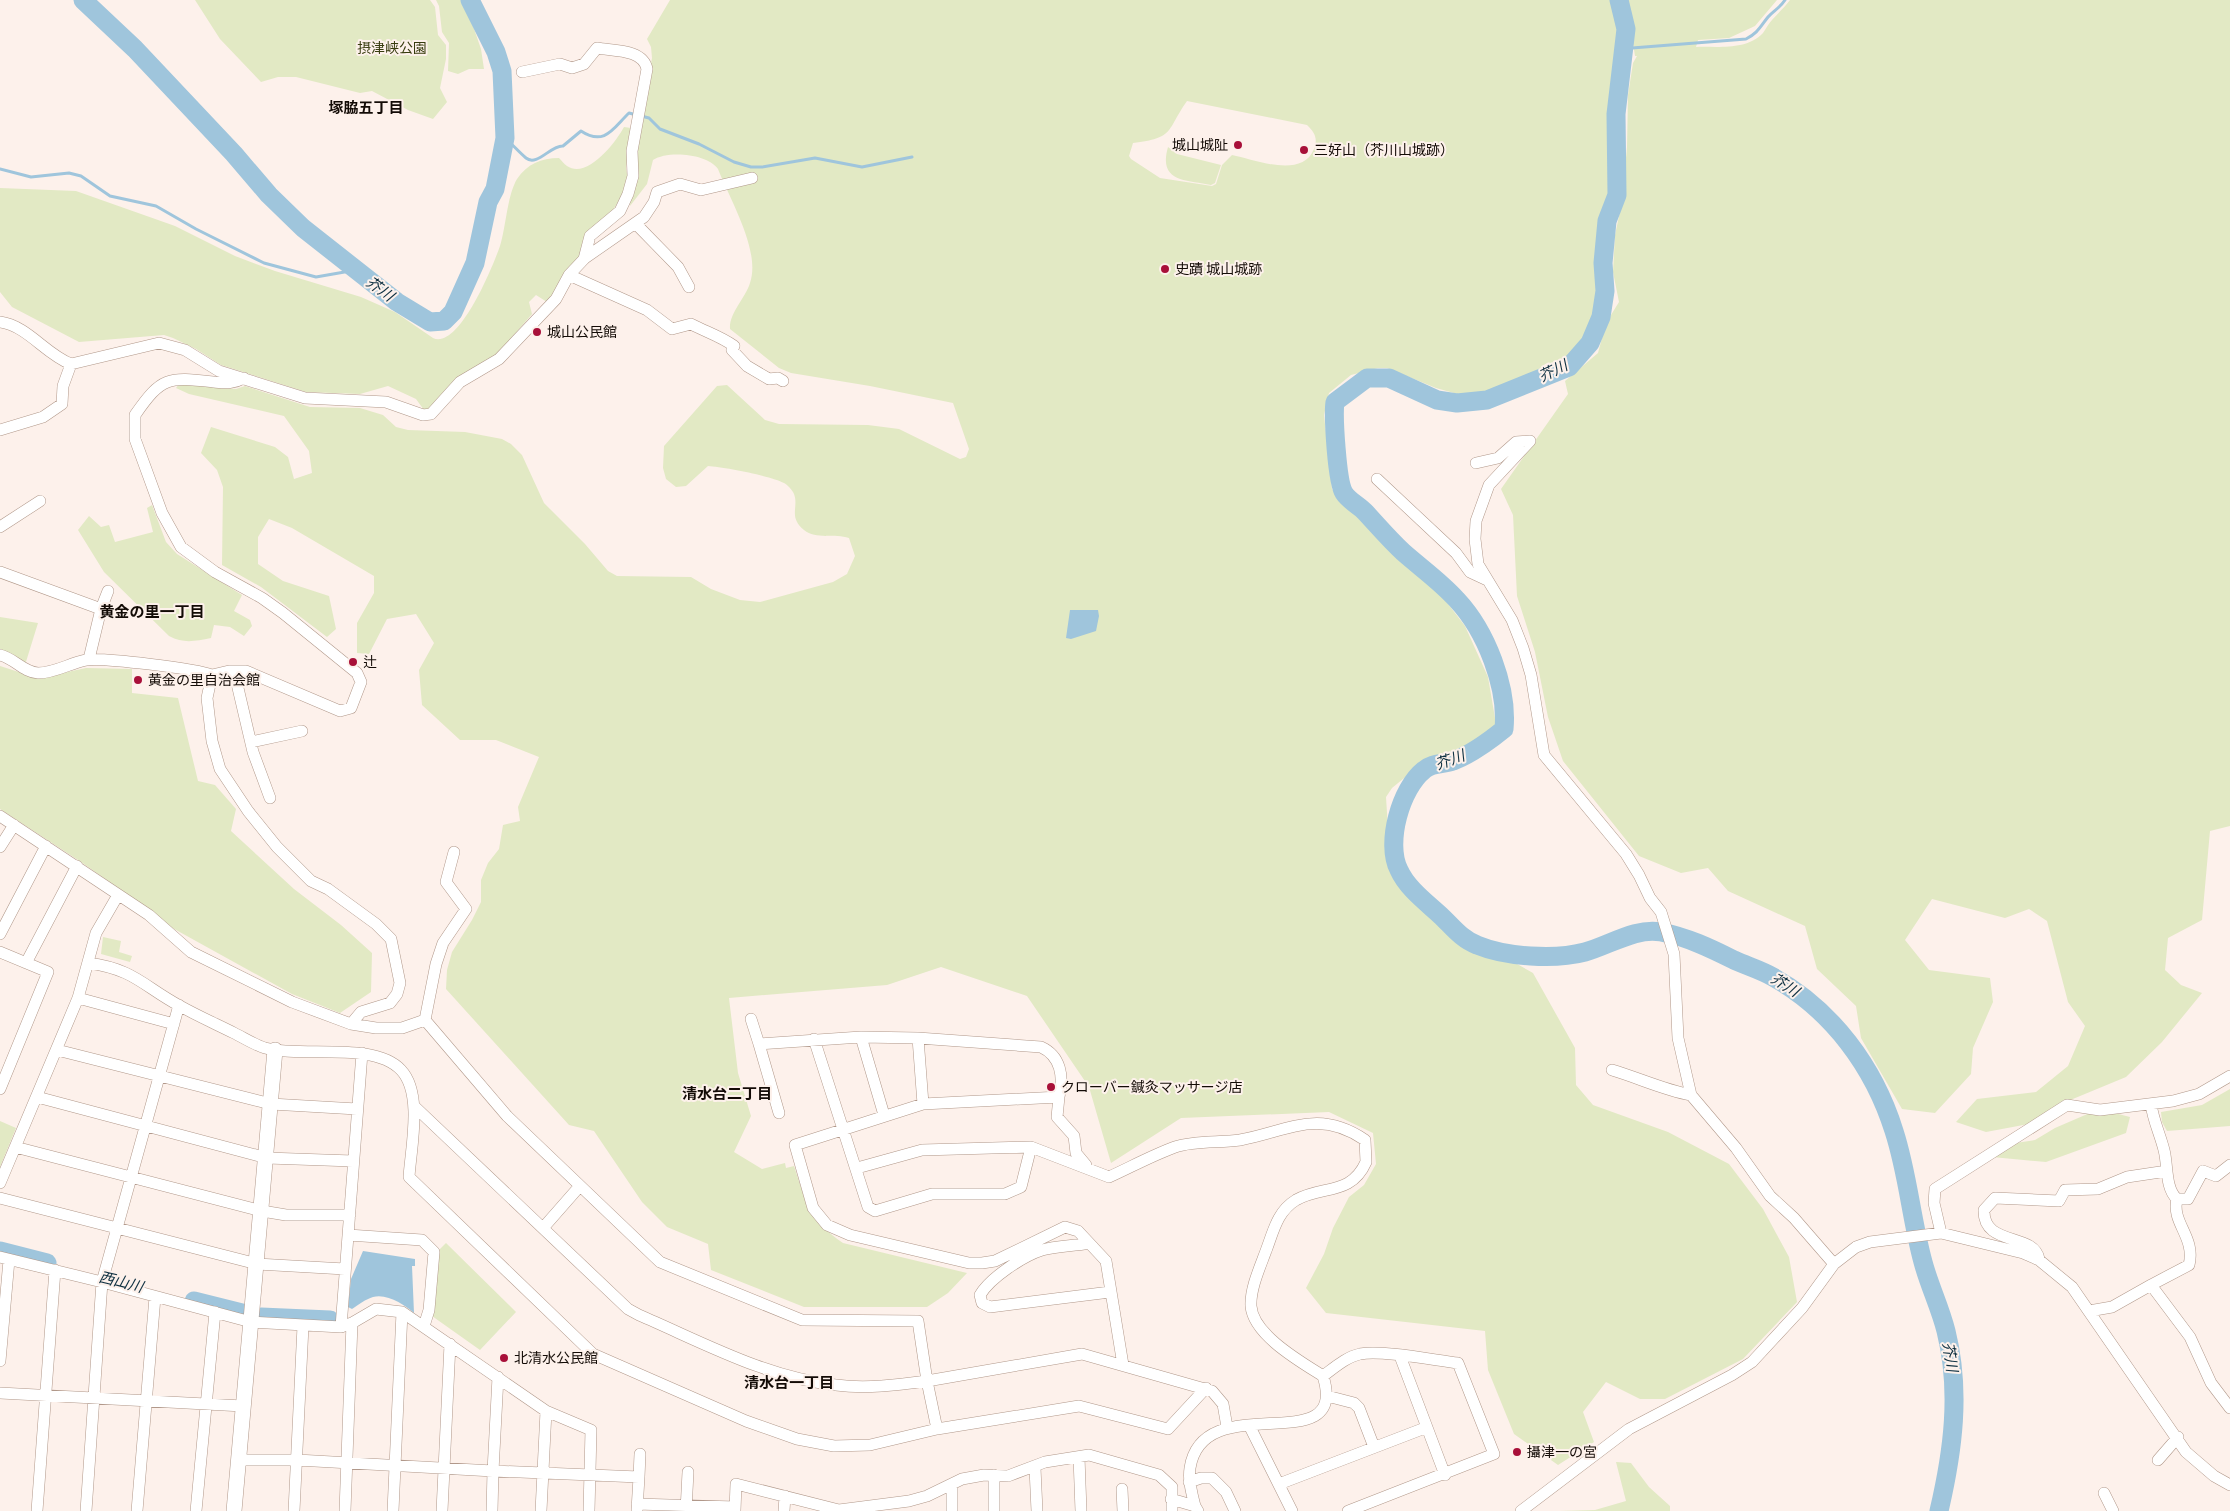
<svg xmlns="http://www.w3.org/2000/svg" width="2230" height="1511" viewBox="0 0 2230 1511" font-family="'Fira Sans Condensed','Noto Sans JP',sans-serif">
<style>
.green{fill:#e2e9c4;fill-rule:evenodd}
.water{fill:#9fc5dc}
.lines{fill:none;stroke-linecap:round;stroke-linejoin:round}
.stream{stroke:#9fc5dc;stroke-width:3}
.river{stroke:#9fc5dc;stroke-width:19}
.minor-casing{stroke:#b1988a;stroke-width:12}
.tertiary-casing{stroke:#b1988a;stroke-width:16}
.minor{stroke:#fff;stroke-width:11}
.tertiary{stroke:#fff;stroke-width:15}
.poi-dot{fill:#a81039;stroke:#fdf1eb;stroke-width:2}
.labels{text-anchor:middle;stroke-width:4;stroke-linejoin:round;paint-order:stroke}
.park-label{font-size:14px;fill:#373c0e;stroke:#fdf1eb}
.poi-label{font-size:14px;fill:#130b06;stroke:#fdf1eb;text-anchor:start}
.neighbourhood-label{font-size:15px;font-weight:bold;fill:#130b06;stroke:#fdf1eb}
.water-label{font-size:15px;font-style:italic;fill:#0d2f40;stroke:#fdf1eb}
</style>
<rect width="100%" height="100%" fill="#fdf1eb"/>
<!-- green -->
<path class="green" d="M 195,0 L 430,0 L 435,7 L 438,35 L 446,45 L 446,59 L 440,88 L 447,102 L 433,119 L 408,110 L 372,91 L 360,93 L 296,77 L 278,77 L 261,82 L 220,39 Z
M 436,0 L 464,0 L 481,49 L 484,69 L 469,69 L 458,74 L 448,71 L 449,43 L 442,32 L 439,6 Z
M 670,0 L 1612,0 L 1620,30 L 1613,80 L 1612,134 L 1609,164 L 1611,183 L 1601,240 L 1601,285 L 1590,330 L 1573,355 L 1566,360 L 1545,364 L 1538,372 L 1504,390 L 1477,396 L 1461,395 L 1436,388 L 1387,368 L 1378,368 L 1351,375 L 1329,393 L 1324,415 L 1332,489 L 1350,510 L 1445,600 L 1465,626 L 1488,677 L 1496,724 L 1484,737 L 1446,755 L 1425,761 L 1392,788 L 1386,797 L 1389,845 L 1393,871 L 1411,899 L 1468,949 L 1510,960 L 1533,973 L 1575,1048 L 1576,1085 L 1593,1105 L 1668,1132 L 1729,1164 L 1763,1209 L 1789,1257 L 1797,1302 L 1743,1359 L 1665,1399 L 1640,1399 L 1606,1382 L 1583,1412 L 1594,1442 L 1558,1465 L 1514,1434 L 1488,1370 L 1485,1331 L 1326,1313 L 1306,1288 L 1324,1254 L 1333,1228 L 1349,1197 L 1364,1185 L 1376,1164 L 1373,1133 L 1329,1112 L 1181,1118 L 1111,1163 L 1089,1087 L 1027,996 L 941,967 L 887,985 L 729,998 L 738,1073 L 751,1116 L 734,1152 L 762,1169 L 785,1163 L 786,1168 L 794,1166 C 806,1202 809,1220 843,1243 L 967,1273 L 948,1293 L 927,1307 L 804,1307 L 711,1270 L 708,1244 L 667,1227 L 642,1202 L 594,1131 L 569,1125 L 446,989 L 447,970 L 452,952 L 472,920 L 481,902 L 481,880 L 488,863 L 499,849 L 503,825 L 520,821 L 518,807 L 539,757 L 496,740 L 460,740 L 422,705 L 419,670 L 434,643 L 416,614 L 387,619 L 369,654 L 357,653 L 357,623 L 374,593 L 374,576 L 292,528 L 269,519 L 258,537 L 258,564 L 283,581 L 329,596 L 336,629 L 327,637 L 261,587 L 222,565 L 223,487 L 217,470 L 201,453 L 211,427 L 275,447 L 288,457 L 294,479 L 312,473 L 309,451 L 284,416 L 189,394 L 176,388 L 179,384 L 236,389 L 245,386 L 310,407 L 360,408 L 383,415 L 396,427 L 408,430 L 465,432 L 502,439 L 511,444 L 522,455 L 544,503 L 585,544 L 608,571 L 617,576 L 691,577 L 711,589 L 740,600 L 760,602 L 833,582 L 847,574 L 855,556 L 849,538 C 835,533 816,540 804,530 C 788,517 799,507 794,494 C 793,491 787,484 784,483 C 771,476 724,467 708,466 L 686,486 L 676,487 L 666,479 L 663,468 L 664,446 L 717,386 L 727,385 L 765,420 L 779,424 L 868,425 L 899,429 L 960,459 L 966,457 L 969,449 L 953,403 L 870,386 L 791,373 L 779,368 L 730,329 C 729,313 745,299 750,283 C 761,251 730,200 718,169 C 708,154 668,150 653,160 L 647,184 L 630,206 L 639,129 L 652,58 L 651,47 L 647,39 ZM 1187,101 L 1307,125 C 1315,133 1318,138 1314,149 C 1302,179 1256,160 1232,155 L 1222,165 L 1216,184 L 1212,186 L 1160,178 L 1131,159 L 1129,156 L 1133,143 C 1175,138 1166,131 1187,101 Z
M 1626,0 L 1777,0 L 1755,26 L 1729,38 L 1698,40 L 1696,47 C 1717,46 1746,51 1763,33 C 1766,29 1768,24 1772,20 C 1778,13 1784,8 1790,0 L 2230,0 L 2230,826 L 2210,831 L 2202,920 L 2168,938 L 2165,970 L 2181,985 L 2202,993 L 2162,1042 L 2126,1077 L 2068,1101 L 2034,1123 L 1986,1132 L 1956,1122 L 1977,1099 L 2036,1092 L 2068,1066 L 2085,1026 L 2068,1002 L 2047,921 L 2029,909 L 2005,918 L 1932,899 L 1905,940 L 1929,970 L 1990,978 L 1993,1002 L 1973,1048 L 1971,1074 L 1935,1113 L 1902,1109 L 1861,1038 L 1856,1006 L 1817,969 L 1805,926 L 1728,891 L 1708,868 L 1681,873 L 1639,856 L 1563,761 L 1548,717 L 1535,652 L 1517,596 L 1513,515 L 1501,489 L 1568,394 L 1565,381 L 1598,353 L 1606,323 L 1619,302 L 1613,272 L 1615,235 L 1622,202 L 1627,147 L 1628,95 L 1633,63 L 1637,56 L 1635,56 Z
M 624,127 L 631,128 L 626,168 L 628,180 L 623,194 L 610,215 L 547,302 L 536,295 L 529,302 L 532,314 L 497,355 L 429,411 L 424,410 L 416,399 L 388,386 L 360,394 L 306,392 L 221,365 L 196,349 L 173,338 L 164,335 L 79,342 L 12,307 L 0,292 L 0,188 L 76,191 L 175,226 L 235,256 L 275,271 L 361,297 L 395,312 L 433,338 C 459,350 493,266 500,246 C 506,227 507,196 517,179 C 527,164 541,158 559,158 C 561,160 564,164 567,166 C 587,180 616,142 624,127 Z
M 1168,147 L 1177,154 L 1221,165 L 1215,183 L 1211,185 C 1185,180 1158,182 1168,147 Z
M 152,505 L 166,542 L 177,554 L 242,595 L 234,611 L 250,620 L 252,626 L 244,636 L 230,627 L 214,625 L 211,638 C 195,641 184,644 169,636 L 104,572 L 78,530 L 89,516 L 101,527 L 109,525 L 115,542 L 153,532 L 147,508 Z
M 0,617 L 38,623 L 25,665 L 0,651 Z
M 0,666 L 25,674 L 53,675 L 86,668 L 132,669 L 132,693 L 178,698 L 198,781 L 215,785 L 236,809 L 231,831 L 294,889 L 341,925 L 372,953 L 371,992 L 340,1013 L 292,994 L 167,925 L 155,914 L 81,862 L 0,809 Z
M 103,937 L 121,941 L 119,952 L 132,956 L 130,962 L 101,954 Z
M 2230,1089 L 2230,1126 L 2167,1131 L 2162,1122 L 2161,1112 L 2202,1105 Z
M 2099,1109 L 2130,1117 L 2126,1133 L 2046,1162 L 1992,1157 L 2009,1144 L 2035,1140 L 2055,1128 Z
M 0,1121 L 16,1128 L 0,1167 Z
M 446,1243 L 516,1312 L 480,1350 L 432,1316 L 438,1251 Z
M 1616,1462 L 1631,1463 L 1649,1487 L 1670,1506 L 1670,1511 L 1559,1511 L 1595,1510 L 1626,1501 Z"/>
<!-- water -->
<path class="water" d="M 1070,610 L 1098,610 L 1099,616 L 1096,631 L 1071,639 L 1066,638 Z
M 363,1251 L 415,1259 L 415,1266 L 412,1266 L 414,1313 C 405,1305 387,1293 373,1297 C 366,1299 358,1305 352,1309 L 348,1307 L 351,1279 Z"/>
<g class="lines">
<!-- stream -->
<path class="stream" d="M 1623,43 L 1632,48 L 1746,39 C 1758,33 1760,27 1768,17 C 1773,11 1780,8 1785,0
M 505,138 C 512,144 519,152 526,158 C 537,167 551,145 563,146 L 581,131 C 605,147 614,127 629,113 L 649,118 L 660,129 L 699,144 L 734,162 L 751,167 L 762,167 L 815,158 L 862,167 L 912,157
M 0,169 L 31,177 L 69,173 L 81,176 L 110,196 L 156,206 L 196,229 L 264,263 L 316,277 L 356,270"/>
<!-- river -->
<path class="river" d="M 83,0 L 135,49 L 234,154 L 269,195 L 303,228 L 397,302 L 430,322 L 444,321 L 453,312 L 475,263 L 488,202 L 495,189 L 505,138 L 502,71 L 496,52 L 470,0
M 1619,0 L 1626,29 L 1616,114 L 1617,195 L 1607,221 L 1603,263 L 1605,291 L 1601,317 L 1590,343 L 1569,367 L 1487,400 L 1457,403 L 1437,400 L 1389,378 L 1367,378 L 1335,402 C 1333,416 1337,482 1344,493 C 1349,501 1360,506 1366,513 C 1378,526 1390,540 1403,552 C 1421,568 1441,582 1457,600 C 1486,631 1508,687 1504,729 C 1488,742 1472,754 1453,761 C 1443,765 1433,762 1424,770 C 1401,788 1385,843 1399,870 C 1407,888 1426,902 1440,915 C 1452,926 1461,939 1477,945 C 1506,957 1555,960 1585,952 C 1608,946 1636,927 1661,932 C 1687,937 1710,948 1734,960 C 1747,966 1761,970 1773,977 C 1832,1010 1874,1067 1894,1131 C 1908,1174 1911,1218 1923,1262 C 1929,1285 1940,1307 1946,1331 C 1961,1391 1953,1451 1939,1511
M 0,1251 L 47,1263
M 194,1301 L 242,1313
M 261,1317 L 330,1320"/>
<!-- minor casing -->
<g class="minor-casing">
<path id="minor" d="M 522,72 L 560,64 L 572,68 L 584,64 L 597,48 C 614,51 643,49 647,69 L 632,151 L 633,176 L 628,194 L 620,211 L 590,236 L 584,259
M 636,224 L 678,267 L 689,287
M 569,275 L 647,310 L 672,329 L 691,324 C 706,332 720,336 734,346 L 732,350 L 747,366 L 769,379 L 778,378 L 783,381
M 0,322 C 28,326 45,354 71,364 L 159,343 L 185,350 L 219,371 L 305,398 L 386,402 L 423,415 L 431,414 L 460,382 L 499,359 L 556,299 L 569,275 L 585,258 L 644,217 L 654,202 L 657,192 L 680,184 L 701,190 L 752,178
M 244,378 C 233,384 226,383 214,382 C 168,377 162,376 135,415 L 135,439 L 162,513 L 181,547 L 215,572 L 262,598 L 283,613 L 357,673 L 361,682 L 351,708 L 340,711 L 246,671 L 229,671 L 212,675 L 207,698 L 212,741 L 220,769 L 248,811 L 277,847 L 311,881 L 328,889 L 376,924 L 391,939 L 400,983 L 397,994 L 390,1003 L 361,1012 L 351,1024
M 0,430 L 43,417 L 62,404 L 63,386 L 71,364
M 1530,441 L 1489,485 L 1476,521 L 1475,539 L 1478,564 L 1512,620 L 1523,648 L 1531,675 L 1544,755 L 1626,854 L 1639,875 L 1650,898 L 1661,912 L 1674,954 L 1678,1038 L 1691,1095 L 1736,1148 L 1770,1196 L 1794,1218 L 1834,1264
M 1476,463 L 1498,458 L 1516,442 L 1530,441
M 1377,479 L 1456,553 L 1470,572 L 1485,579
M 0,527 L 40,501
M 0,572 L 101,609 L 89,659
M 101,609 L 108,591
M 0,655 C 14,658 23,672 38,673 C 55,673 70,663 86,660 C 102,657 197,669 212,675
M 234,671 L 253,752 L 270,798
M 251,742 L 302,731
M 0,816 L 149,915 L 191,952 L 292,1002 L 351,1024 L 376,1028 L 402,1028 L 425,1020 L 436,964 L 443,943 L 466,909 L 446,882 L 454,852
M 0,847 L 14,825
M 0,934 L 46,846
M 0,952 L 48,972 L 0,1089
M 26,963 L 77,866
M 88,963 C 134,969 143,986 180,1006 C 198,1016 216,1024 234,1033 C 244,1038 255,1045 265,1048 C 303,1058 374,1041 401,1070 C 423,1093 411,1147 409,1177 L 593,1354 L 746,1421 L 797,1439 L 834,1446 L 870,1445 L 937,1429 L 1079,1406 L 1168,1429 L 1206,1388
M 78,998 L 174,1024
M 751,1019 L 759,1044 L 861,1037 L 918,1038 L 1041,1047 C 1061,1056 1064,1077 1059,1097
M 861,1037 L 884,1115
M 918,1038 L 923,1104
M 814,1039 L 868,1207 L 875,1211 L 932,1194 L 1005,1194 L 1021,1187 L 1031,1147 L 1109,1177 C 1131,1167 1153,1155 1175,1147 C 1195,1140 1220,1143 1240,1140 C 1288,1131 1318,1108 1365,1140 L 1366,1162 C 1351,1196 1322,1185 1296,1200 C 1278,1211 1274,1229 1267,1248 C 1261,1265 1250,1288 1251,1306 C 1253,1335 1301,1362 1323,1376 C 1350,1463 1203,1385 1190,1468 C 1188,1481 1192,1494 1195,1506
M 759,1044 L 779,1113
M 57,1050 L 271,1104 L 357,1109
M 1612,1070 C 1639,1078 1664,1090 1691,1095
M 37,1097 L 267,1158 L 353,1161
M 414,1106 L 628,1309 L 639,1315 C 702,1342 767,1378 836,1385 C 866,1389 897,1385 927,1381 L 918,1321 L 802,1320 L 660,1262 L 507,1116 L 425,1020
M 15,1147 L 262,1211 L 286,1215 L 350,1215
M 1086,1165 L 1076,1153 L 1074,1136 L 1057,1117 L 1059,1097 L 923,1104 L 795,1145 L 813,1208 L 827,1225 L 850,1235 L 969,1263 L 982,1263 L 995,1261 L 1065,1227 L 1078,1231 L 1106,1261 L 1123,1365
M 857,1168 L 922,1150 L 1031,1147
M 0,1183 L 78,998 L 96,933 L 118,895
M 0,1198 L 257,1264 L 345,1269
M 2177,1199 L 2188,1199 L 2203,1171 L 2216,1176 L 2230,1165
M 543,1228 L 579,1187
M 1941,1233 L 1934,1203 L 1935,1189 L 2067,1105 L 2100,1110 L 2173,1101 L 2199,1094 L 2230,1076
M 348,1235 L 422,1240 L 434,1252 L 429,1310 L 424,1326
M 1089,1243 C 1074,1246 1057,1246 1042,1250 C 1023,1256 990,1278 980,1295 L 982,1303 L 990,1307 L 1110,1292
M 0,1257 L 102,1282 L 251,1322 L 341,1327 L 352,1323 L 376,1309 L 402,1312 L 546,1411 L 591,1430 L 589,1511
M 2039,1259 C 2034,1232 1983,1247 1984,1210 L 1995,1198 L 2059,1201 L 2065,1190 L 2098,1189 L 2127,1177 L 2167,1171
M 2151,1285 L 2189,1265 C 2196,1237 2171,1223 2177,1199 C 2165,1188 2168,1165 2164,1150 C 2160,1134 2153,1120 2151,1104
M 2089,1311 L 2112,1307 L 2151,1285 L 2190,1337 L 2211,1383 L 2230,1408
M 341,1327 L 362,1053
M 1400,1356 L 1445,1475
M 0,1361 L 9,1260
M 1323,1376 C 1334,1368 1346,1357 1360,1354 C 1382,1350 1433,1360 1458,1363 L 1494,1454 L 1348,1511
M 498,1377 L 493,1471 L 639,1477 L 640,1454
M 0,1393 L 243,1406
M 1327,1396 L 1354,1403 L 1359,1408 L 1374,1447
M 1249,1425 L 1292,1511
M 937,1429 L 927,1381 L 1082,1354 L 1212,1391 L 1223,1404 L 1227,1427
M 1079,1457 L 1081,1511
M 238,1460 L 297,1460 L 493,1471 L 492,1511
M 2158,1460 L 2178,1437
M 1035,1468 L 1037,1511
M 994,1475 L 994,1511
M 1189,1482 L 1201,1478 L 1212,1478 L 1226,1492 L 1235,1511
M 952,1484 L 952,1511
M 1279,1484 L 1425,1428
M 1122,1489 L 1123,1511
M 2104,1493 L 2113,1511
M 1171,1499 L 1195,1506 L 1198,1511
M 637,1504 L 735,1507
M 637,1510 L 639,1477
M 37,1511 L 55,1270
M 86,1511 L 102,1282 L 179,1005
M 137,1511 L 155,1297
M 196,1511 L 215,1312
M 294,1511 L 303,1326
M 345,1511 L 352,1323
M 393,1511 L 402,1312
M 442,1511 L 450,1344
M 541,1511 L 546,1411
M 686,1511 L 688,1472
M 735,1511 L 736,1484 L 839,1510 L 909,1501 L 927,1496 L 962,1479 L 984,1475 L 1008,1476 L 1045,1462 L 1089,1455 L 1159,1475 L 1172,1487 L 1172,1511
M 784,1511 L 785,1496
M 1521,1511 L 1629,1429 L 1732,1375 L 1752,1362 L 1802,1308 L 1834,1264 L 1856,1247 L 1870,1242 L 1941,1233 L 2023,1253 L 2039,1260 L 2072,1287 L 2186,1452 L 2214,1476 L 2230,1485"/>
</g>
<!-- tertiary casing -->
<g class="tertiary-casing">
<path id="tertiary" d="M 234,1511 L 275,1050"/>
</g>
<!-- minor -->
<use href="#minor" class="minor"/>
<!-- tertiary -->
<use href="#tertiary" class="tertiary"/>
</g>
<!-- markers -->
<g class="poi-dot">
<circle cx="1238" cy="145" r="5"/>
<circle cx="1304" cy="150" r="5"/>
<circle cx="1165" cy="269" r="5"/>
<circle cx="537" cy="332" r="5"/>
<circle cx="353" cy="662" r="5"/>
<circle cx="138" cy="680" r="5"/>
<circle cx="1051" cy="1087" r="5"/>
<circle cx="504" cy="1358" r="5"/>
<circle cx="1517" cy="1452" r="5"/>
</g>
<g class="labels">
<!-- park labels -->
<g class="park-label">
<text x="392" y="53">摂津峡公園</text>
</g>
<!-- poi labels -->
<g class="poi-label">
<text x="1228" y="150" text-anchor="end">城山城阯</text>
<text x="1314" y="155">三好山（芥川山城跡）</text>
<text x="1175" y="274">史蹟 城山城跡</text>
<text x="547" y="337">城山公民館</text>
<text x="363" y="667">辻</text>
<text x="148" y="685">黄金の里自治会館</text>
<text x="1061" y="1092">クローバー鍼灸マッサージ店</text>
<text x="514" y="1363">北清水公民館</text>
<text x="1527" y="1457">攝津一の宮</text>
</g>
<!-- neighbourhood labels -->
<g class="neighbourhood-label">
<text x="366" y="113">塚脇五丁目</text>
<text x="152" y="617">黄金の里一丁目</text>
<text x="727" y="1099">清水台二丁目</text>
<text x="789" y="1388">清水台一丁目</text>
</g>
<!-- water labels -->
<g class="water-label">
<text transform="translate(380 289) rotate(36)" y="5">芥川</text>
<text transform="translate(1553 371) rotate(-26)" y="5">芥川</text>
<text transform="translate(1450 760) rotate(-20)" y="5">芥川</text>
<text transform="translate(1785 985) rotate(32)" y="5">芥川</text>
<text transform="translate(121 1282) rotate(14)" y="5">西山川</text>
<text transform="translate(1950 1357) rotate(81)" y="5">芥川</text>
</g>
</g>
</svg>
